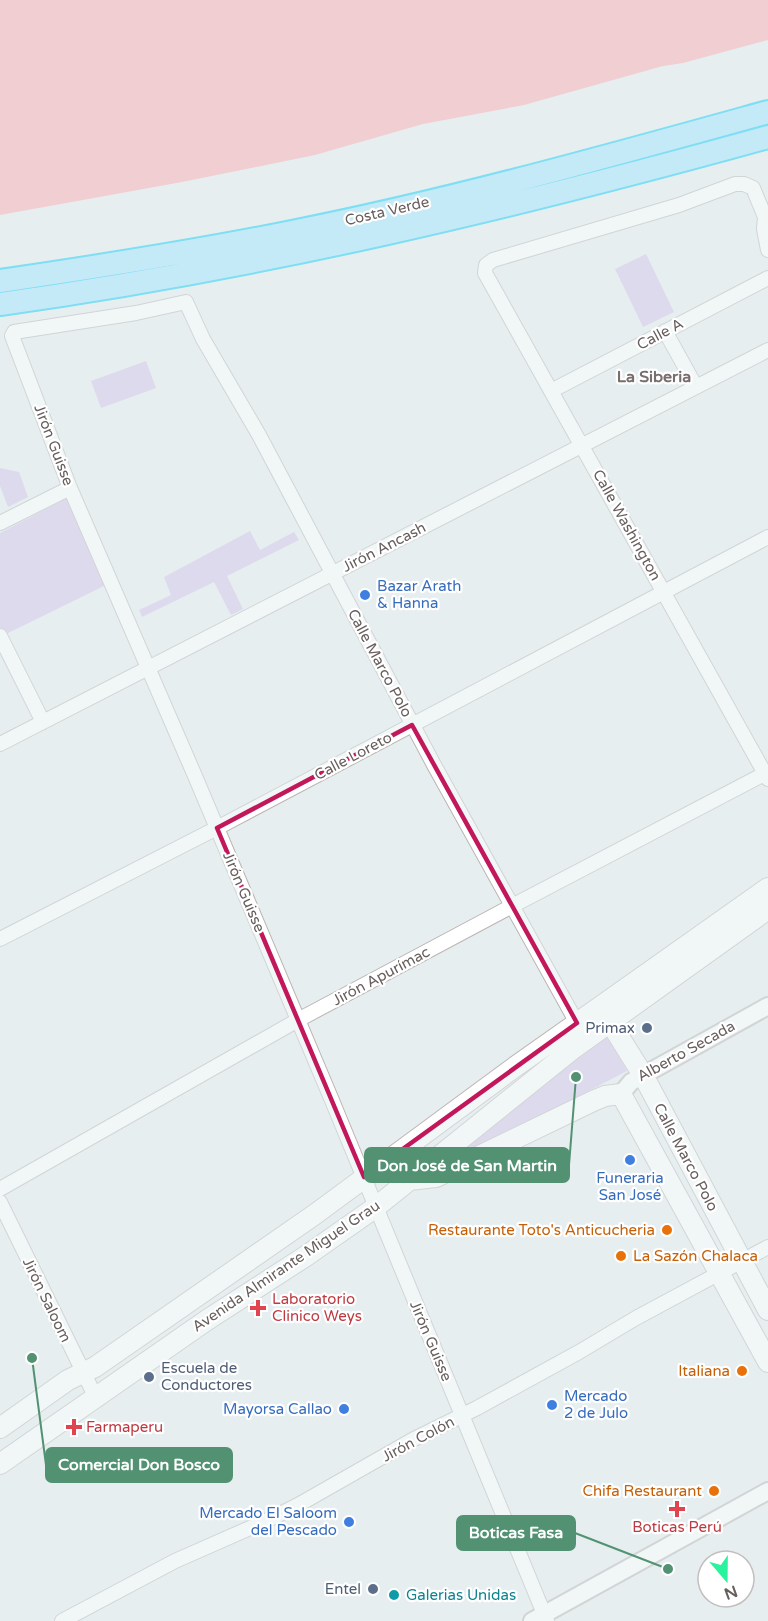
<svg xmlns="http://www.w3.org/2000/svg" width="768" height="1621" viewBox="0 0 768 1621" font-family="'Varela Round',sans-serif">
<style>
.green{fill:#d5c1e9}
.water{fill:#ffa7ad}
.lines{fill:none;stroke-linecap:round;stroke-linejoin:round}
.minor-casing{stroke:#bbb4b3;stroke-width:16}
.tertiary-casing{stroke:#bbb4b3;stroke-width:20}
.secondary-casing{stroke:#beb5b4;stroke-width:22}
.trunk-casing{stroke:#00caf6;stroke-width:26}
.minor{stroke:#fff;stroke-width:14}
.tertiary{stroke:#fff;stroke-width:16}
.secondary{stroke:#fff;stroke-width:20}
.trunk{stroke:#9de4ff;stroke-width:22}
.marked{fill:none;stroke:#c2185b;stroke-width:4.5;stroke-linejoin:round}
.shop-dot{fill:#3f7fe0;stroke:#fff;stroke-width:2}
.service-dot{fill:#5c6f8a;stroke:#fff;stroke-width:2}
.food-dot{fill:#e8710a;stroke:#fff;stroke-width:2}
.health-dot{fill:#e0444e;stroke:#fff;stroke-width:2}
.culture-dot{fill:#0f9aa8;stroke:#fff;stroke-width:2}
.labels{text-anchor:middle;stroke-width:4.5;stroke-linejoin:round;paint-order:stroke}
.street-label{font-size:15px;fill:#675e5d;stroke:#fff}
.shop-label{font-size:15px;fill:#366cbe;stroke:#fff;text-anchor:start}
.service-label{font-size:15px;fill:#4e5e75;stroke:#fff;text-anchor:end}
.food-label{font-size:15px;fill:#c56008;stroke:#fff;text-anchor:end}
.health-label{font-size:15px;fill:#be3a42;stroke:#fff;text-anchor:start}
.culture-label{font-size:15px;fill:#0d838f;stroke:#fff;text-anchor:start}
.neighbourhood-label{font-size:16px;font-weight:bold;fill:#796e6e;stroke:#fff}
.leader{fill:none;stroke:#529273;stroke-width:2}
.callout-dot{fill:#529273;stroke:#fff;stroke-width:2}
.callout{fill:#529273;stroke:#529273;stroke-width:2}
.callout-label{font-size:16px;text-anchor:middle;font-weight:bold;fill:#fff}
</style>
<rect width="100%" height="100%" fill="#e6eef0"/>
<!-- green -->
<path class="green" d="M 646,254 L 674,312 L 643,327 L 615,269 Z
M 146,361 L 156,388 L 101,408 L 91,381 Z
M 0,468 L 19,472 L 28,497 L 8,507 L 0,486 Z
M 67,498 L 106,585 L 0,637 L 0,533 Z
M 250,531 L 260,550 L 294,532 L 299,540 L 227,576 L 243,609 L 231,615 L 214,582 L 142,617 L 139,610 L 171,595 L 164,577 Z
M 599,1035 L 608,1036 L 627,1071 L 432,1172 Z"/>
<!-- water -->
<path class="water" d="M 0,0 L 768,0 L 768,40 L 683,63 L 663,66 L 524,105 L 423,124 L 315,155 L 182,182 L 0,215 Z"/>
<g class="lines">
<!-- minor casing -->
<g class="minor-casing">
<path id="minor" d="M 768,250 L 764,229 L 765,217 L 753,188 L 744,184 L 735,184 L 679,205 L 493,260 L 486,265 L 485,273 L 768,779
M 665,331 L 696,387
M 551,391 L 768,278
M 0,523 L 70,488
M 0,636 L 43,722
M 0,744 L 768,350
M 0,939 L 217,828 L 768,537
M 0,1189 L 298,1020 L 512,906 L 768,772
M 0,1202 L 96,1398
M 62,1621 L 175,1561 L 268,1520 L 298,1505 L 414,1439 L 477,1408 L 579,1352 L 636,1318 L 768,1247
M 547,1621 L 331,1098 L 195,776 L 70,488 L 12,336 L 14,332 L 136,313 L 186,302 L 203,339 L 259,435 L 434,765 L 577,1023"/>
</g>
<!-- tertiary casing -->
<g class="tertiary-casing">
<path id="tertiary" d="M 621,1094 L 631,1082 L 768,1006
M 532,1621 L 768,1491"/>
</g>
<!-- secondary casing -->
<g class="secondary-casing">
<path id="secondary" d="M 603,1011 L 643,1075 L 768,1310
M 409,1180 L 436,1177 L 593,1101 L 605,1096 L 621,1094 L 768,1362
M 0,1428 L 68,1380 L 95,1367 L 314,1215 L 512,1069 L 768,888
M 0,1464 L 207,1320 L 306,1256 L 376,1207 L 574,1048 L 768,909"/>
</g>
<!-- trunk casing -->
<g class="trunk-casing">
<path id="trunk" d="M 0,281 C 96,267 192,252 287,233 C 449,201 609,156 768,112
M 0,304 C 260,268 515,207 768,137"/>
</g>
<!-- minor -->
<use href="#minor" class="minor"/>
<!-- tertiary -->
<use href="#tertiary" class="tertiary"/>
<!-- secondary -->
<use href="#secondary" class="secondary"/>
<!-- trunk -->
<use href="#trunk" class="trunk"/>
</g>
<!-- marked area -->
<path d="M0 0H768V1621H0ZM 412,725 L 577,1023 L 364,1177 L 217,828 Z" fill="#e6eef0" fill-opacity=".55" fill-rule="evenodd"/>
<path class="marked" d="M 412,725 L 577,1023 L 364,1177 L 217,828 Z"/>
<!-- markers -->
<g class="shop-dot">
<circle cx="365" cy="595" r="6"/>
<circle cx="630" cy="1160" r="6"/>
<circle cx="552" cy="1405" r="6"/>
<circle cx="344" cy="1409" r="6"/>
<circle cx="349" cy="1522" r="6"/>
</g>
<g class="service-dot">
<circle cx="647" cy="1028" r="6"/>
<circle cx="149" cy="1377" r="6"/>
<circle cx="373" cy="1589" r="6"/>
</g>
<g class="food-dot">
<circle cx="667" cy="1230" r="6"/>
<circle cx="621" cy="1256" r="6"/>
<circle cx="742" cy="1371" r="6"/>
<circle cx="714" cy="1491" r="6"/>
</g>
<g class="health-dot">
<path d="M255 1299h6v6h6v6h-6v6h-6v-6h-6v-6h6z"/>
<path d="M71 1418h6v6h6v6h-6v6h-6v-6h-6v-6h6z"/>
<path d="M674 1500h6v6h6v6h-6v6h-6v-6h-6v-6h6z"/>
</g>
<circle class="culture-dot" cx="394" cy="1595" r="6"/>
<g class="labels">
<!-- street labels -->
<g class="street-label">
<text transform="translate(387 211) rotate(-13)" y="5">Costa Verde</text>
<text transform="translate(660 334) rotate(-28)" y="5">Calle A</text>
<text transform="translate(54 445) rotate(69)" y="5">Jirón Guisse</text>
<text transform="translate(627 525) rotate(61)" y="5">Calle Washington</text>
<text transform="translate(384 547) rotate(-27)" y="5">Jirón Ancash</text>
<text transform="translate(380 663) rotate(62)" y="5">Calle Marco Polo</text>
<text transform="translate(353 756) rotate(-28)" y="5">Calle Loreto</text>
<text transform="translate(244 892) rotate(67)" y="5">Jirón Guisse</text>
<text transform="translate(381 976) rotate(-28)" y="5">Jirón Apurímac</text>
<text transform="translate(686 1051) rotate(-29)" y="5">Alberto Secada</text>
<text transform="translate(686 1157) rotate(62)" y="5">Calle Marco Polo</text>
<text transform="translate(286 1266) rotate(-34)" y="5">Avenida Almirante Miguel Grau</text>
<text transform="translate(47 1300) rotate(64)" y="5">Jirón Saloom</text>
<text transform="translate(431 1341) rotate(67)" y="5">Jirón Guisse</text>
<text transform="translate(418 1439) rotate(-28)" y="5">Jirón Colón</text>
</g>
<!-- shop labels -->
<g class="shop-label">
<text x="377" y="591">Bazar Arath<tspan x="377" dy="17">&amp; Hanna</tspan></text>
<text x="630" y="1183" text-anchor="middle">Funeraria<tspan x="630" dy="17">San José</tspan></text>
<text x="564" y="1401">Mercado<tspan x="564" dy="17">2 de Julo</tspan></text>
<text x="332" y="1414" text-anchor="end">Mayorsa Callao</text>
<text x="337" y="1518" text-anchor="end">Mercado El Saloom<tspan x="337" dy="17">del Pescado</tspan></text>
</g>
<!-- service labels -->
<g class="service-label">
<text x="635" y="1033">Primax</text>
<text x="161" y="1373" text-anchor="start">Escuela de<tspan x="161" dy="17">Conductores</tspan></text>
<text x="361" y="1594">Entel</text>
</g>
<!-- food labels -->
<g class="food-label">
<text x="655" y="1235">Restaurante Toto's Anticucheria</text>
<text x="633" y="1261" text-anchor="start">La Sazón Chalaca</text>
<text x="730" y="1376">Italiana</text>
<text x="702" y="1496">Chifa Restaurant</text>
</g>
<!-- health labels -->
<g class="health-label">
<text x="272" y="1304">Laboratorio<tspan x="272" dy="17">Clinico Weys</tspan></text>
<text x="86" y="1432">Farmaperu</text>
<text x="677" y="1532" text-anchor="middle">Boticas Perú</text>
</g>
<!-- culture labels -->
<g class="culture-label">
<text x="406" y="1600">Galerias Unidas</text>
</g>
<!-- neighbourhood labels -->
<g class="neighbourhood-label">
<text x="654" y="382">La Siberia</text>
</g>
</g>
<!-- callouts -->
<path class="leader" d="M576 1077L569 1165M32 1358L46 1465M668 1569L575 1533"/>
<g class="callout-dot">
<circle cx="576" cy="1077" r="6"/>
<circle cx="32" cy="1358" r="6"/>
<circle cx="668" cy="1569" r="6"/>
</g>
<g class="callout">
<rect x="365" y="1148" width="204" height="34" rx="6"/>
<rect x="46" y="1448" width="186" height="34" rx="6"/>
<rect x="457" y="1516" width="118" height="34" rx="6"/>
</g>
<g class="callout-label">
<text x="467" y="1171">Don José de San Martin</text>
<text x="139" y="1470">Comercial Don Bosco</text>
<text x="516" y="1538">Boticas Fasa</text>
</g>
<!-- north arrow -->
<g transform="translate(726 1579) rotate(160)"><circle r="28" fill="#ffffff" stroke="#c2bfbe" stroke-width="1.5"/>
<path d="M0-4.5L10 22L0 15L-10 22Z" fill="#2af39d"/>
<text y="-9" font-size="16" font-weight="bold" text-anchor="middle" fill="#675e5d">N</text>
</g>
</svg>
